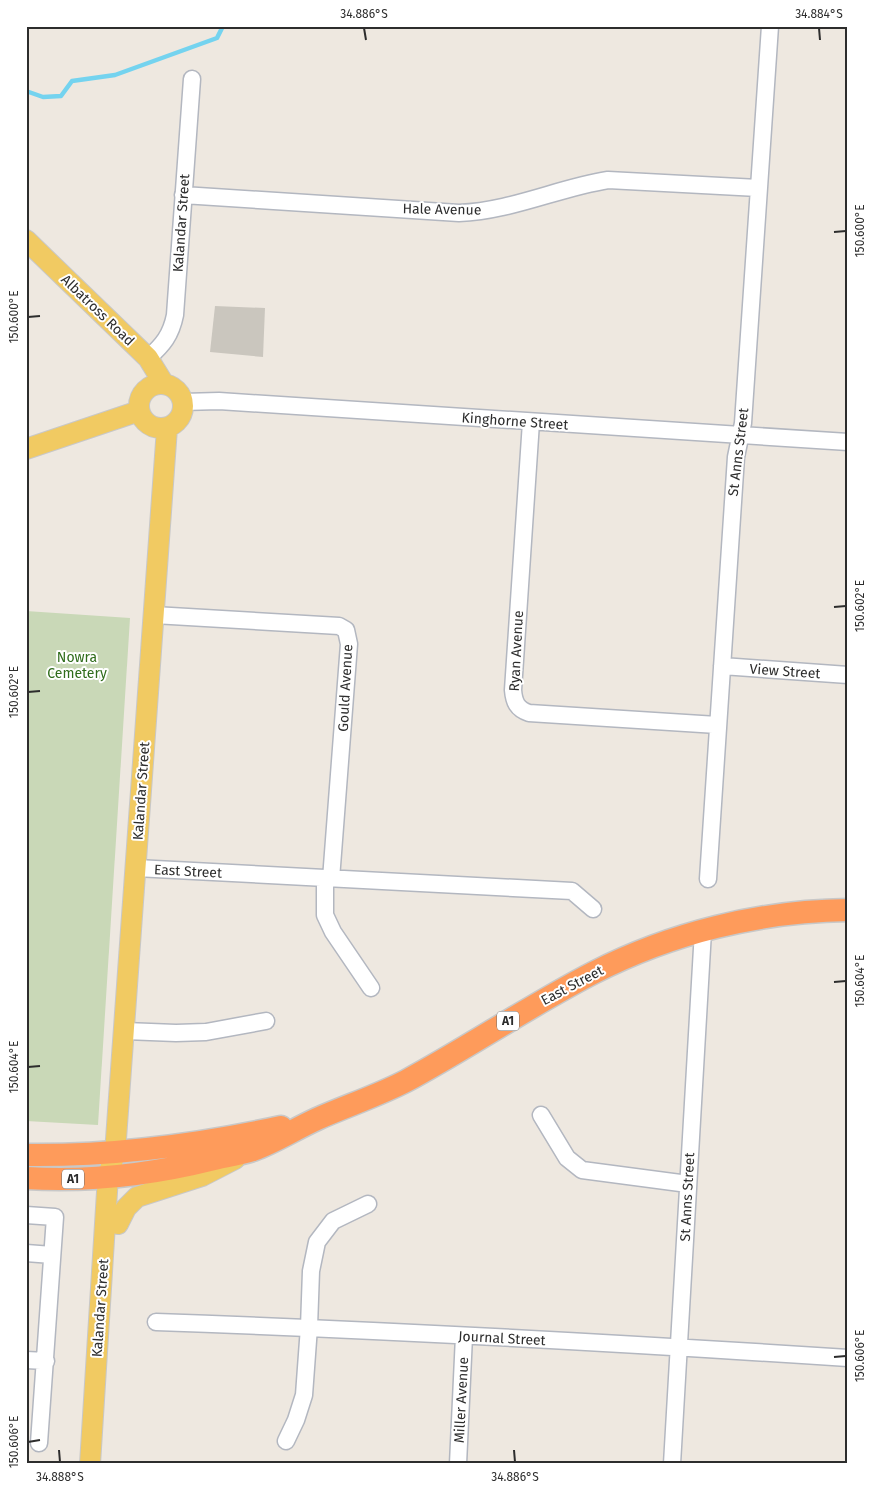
<svg xmlns="http://www.w3.org/2000/svg" width="874" height="1490" viewBox="0 0 874 1490" font-family="'Fira Sans',sans-serif">
<style>
.cemetery{fill:#c9d8b7}
.lines{fill:none;stroke-linecap:round;stroke-linejoin:round}
.stream{stroke:#74d3ef;stroke-width:4.5}
.building{fill:#cac6be}
.minor-casing{stroke:#b3b7c0;stroke-width:19}
.major-casing{stroke:#c8c8c8;stroke-width:22}
.highway-casing{stroke:#c8c8c8;stroke-width:25}
.minor{stroke:#fff;stroke-width:16}
.major{stroke:#f1ca62;stroke-width:20}
.highway{stroke:#fe9b5b;stroke-width:22}
.ticks{fill:none;stroke:#2d2d2d;stroke-width:2}
.labels{text-anchor:middle;stroke-width:4;stroke-linejoin:round;paint-order:stroke}
.shield{fill:#fff;stroke:#6c6c6c;stroke-width:1}
.shield-label{font-size:12px;font-weight:bold;fill:#2d2d2d}
.street-label{font-size:14px;fill:#2d2d2d;stroke:#fff}
.park-label{font-size:14px;fill:#2f6c1b;stroke:#fff}
.neatline{fill:none;stroke:#2d2d2d;stroke-width:2}
.ticks-label{font-size:12px;text-anchor:middle;fill:#2d2d2d}
</style>
<rect width="100%" height="100%" fill="#eee8e0"/>
<!-- cemetery -->
<path class="cemetery" d="M 26,611 L 130,618 L 98,1125 L 26,1121 Z"/>
<g class="lines">
<!-- stream -->
<path class="stream" d="M 26,91 L 43,97 L 61,96 L 72,81 L 115,75 L 217,38 L 223,26"/>
</g>
<!-- building -->
<path class="building" d="M 215,306 L 265,308 L 263,357 L 210,352 Z"/>
<g class="lines">
<!-- minor casing -->
<g class="minor-casing">
<path id="minor" d="M 183,195 L 459,213 C 511,211 558,188 608,180 L 758,188
M 148,358 C 163,345 171,335 175,315 L 192,79
M 183,402 L 219,401 L 848,442
M 531,422 L 513,690 C 514,702 517,709 529,713 L 717,725
M 154,615 L 339,626 L 346,630 L 349,644 L 331,879
M 722,666 L 848,675
M 136,868 L 572,891 L 593,909
M 325,879 L 325,915 L 333,932 L 371,988
M 708,879 L 736,457 L 743,423 L 770,26
M 125,1031 L 176,1033 L 206,1032 L 266,1021
M 541,1115 L 567,1158 L 582,1170 L 688,1184
M 26,1215 L 55,1217 L 39,1443
M 26,1253 L 52,1255
M 156,1322 C 387,1330 618,1343 848,1358
M 26,1360 L 46,1361
M 286,1441 L 296,1420 L 304,1395 L 309,1327 L 311,1271 L 317,1242 L 333,1221 L 368,1204
M 458,1464 L 464,1336
M 672,1464 L 703,931"/>
</g>
<!-- major casing -->
<g class="major-casing">
<path id="major" d="M 26,240 L 148,358 L 164,384
M139 406a22 22 0 1 1 44 0a22 22 0 1 1-44 0Z
M 26,449 L 139,411
M 118,1224 L 126,1208 L 137,1197 L 202,1176 L 235,1159
M 90,1464 L 108,1176 L 115,1153 L 167,428"/>
</g>
<!-- highway casing -->
<g class="highway-casing">
<path id="highway" d="M 26,1155 C 111,1156 198,1145 281,1127
M 26,1178 C 89,1182 154,1174 214,1159 C 227,1156 241,1154 253,1150 C 275,1142 295,1129 317,1119 C 346,1106 377,1096 406,1081 C 469,1047 529,1006 593,973 C 671,933 760,911 848,910"/>
</g>
<!-- minor -->
<use href="#minor" class="minor"/>
<!-- major -->
<use href="#major" class="major"/>
<!-- highway -->
<use href="#highway" class="highway"/>
</g>
<!-- ticks -->
<path class="ticks" d="M 364,28 L 366,40M 819,28 L 820,40M 834,232 L 846,231M 28,317 L 40,316M 834,607 L 846,606M 28,692 L 40,691M 834,982 L 846,981M 28,1067 L 40,1066M 834,1357 L 846,1356M 28,1442 L 40,1440M 59,1450 L 60,1462M 514,1450 L 515,1462"/>
<g class="labels">
<!-- shield labels -->
<g class="shield">
<rect x="497" y="1011.5" width="22" height="19" rx="4"/>
<rect x="62" y="1169.5" width="22" height="19" rx="4"/>
</g>
<g class="shield-label">
<text x="508" y="1025">A1</text>
<text x="73" y="1183">A1</text>
</g>
<!-- street labels -->
<g class="street-label">
<text transform="translate(442 209) rotate(1)" y="5">Hale Avenue</text>
<text transform="translate(181 223) rotate(-86)" y="5">Kalandar Street</text>
<text transform="translate(98 310) rotate(44)" y="5">Albatross Road</text>
<text transform="translate(515 421) rotate(4)" y="5">Kinghorne Street</text>
<text transform="translate(738 452) rotate(-83)" y="5">St Anns Street</text>
<text transform="translate(516 651) rotate(-87)" y="5">Ryan Avenue</text>
<text transform="translate(785 671) rotate(4)" y="5">View Street</text>
<text transform="translate(345 688) rotate(-87)" y="5">Gould Avenue</text>
<text transform="translate(141 791) rotate(-86)" y="5">Kalandar Street</text>
<text transform="translate(188 871) rotate(3)" y="5">East Street</text>
<text transform="translate(572 985) rotate(-28)" y="5">East Street</text>
<text transform="translate(687 1197) rotate(-87)" y="5">St Anns Street</text>
<text transform="translate(100 1308) rotate(-86)" y="5">Kalandar Street</text>
<text transform="translate(502 1338) rotate(3)" y="5">Journal Street</text>
<text transform="translate(461 1400) rotate(-87)" y="5">Miller Avenue</text>
</g>
<!-- park labels -->
<g class="park-label">
<text x="77" y="662">Nowra<tspan x="77" dy="16">Cemetery</tspan></text>
</g>
</g>
<!-- border -->
<rect width="874" height="1490" fill="none" stroke="#ffffff" stroke-width="55"/>
<rect x="28" y="28" width="818" height="1434" class="neatline"/>
<g class="ticks-label">
<text x="364" y="18">34.886°S</text>
<text x="819" y="18">34.884°S</text>
<text transform="translate(860 231) rotate(-90)" y="4">150.600°E</text>
<text transform="translate(14 317) rotate(-90)" y="4">150.600°E</text>
<text transform="translate(860 606) rotate(-90)" y="4">150.602°E</text>
<text transform="translate(14 692) rotate(-90)" y="4">150.602°E</text>
<text transform="translate(860 981) rotate(-90)" y="4">150.604°E</text>
<text transform="translate(14 1067) rotate(-90)" y="4">150.604°E</text>
<text transform="translate(860 1356) rotate(-90)" y="4">150.606°E</text>
<text transform="translate(14 1442) rotate(-90)" y="4">150.606°E</text>
<text x="60" y="1481">34.888°S</text>
<text x="515" y="1481">34.886°S</text>
</g>
</svg>
